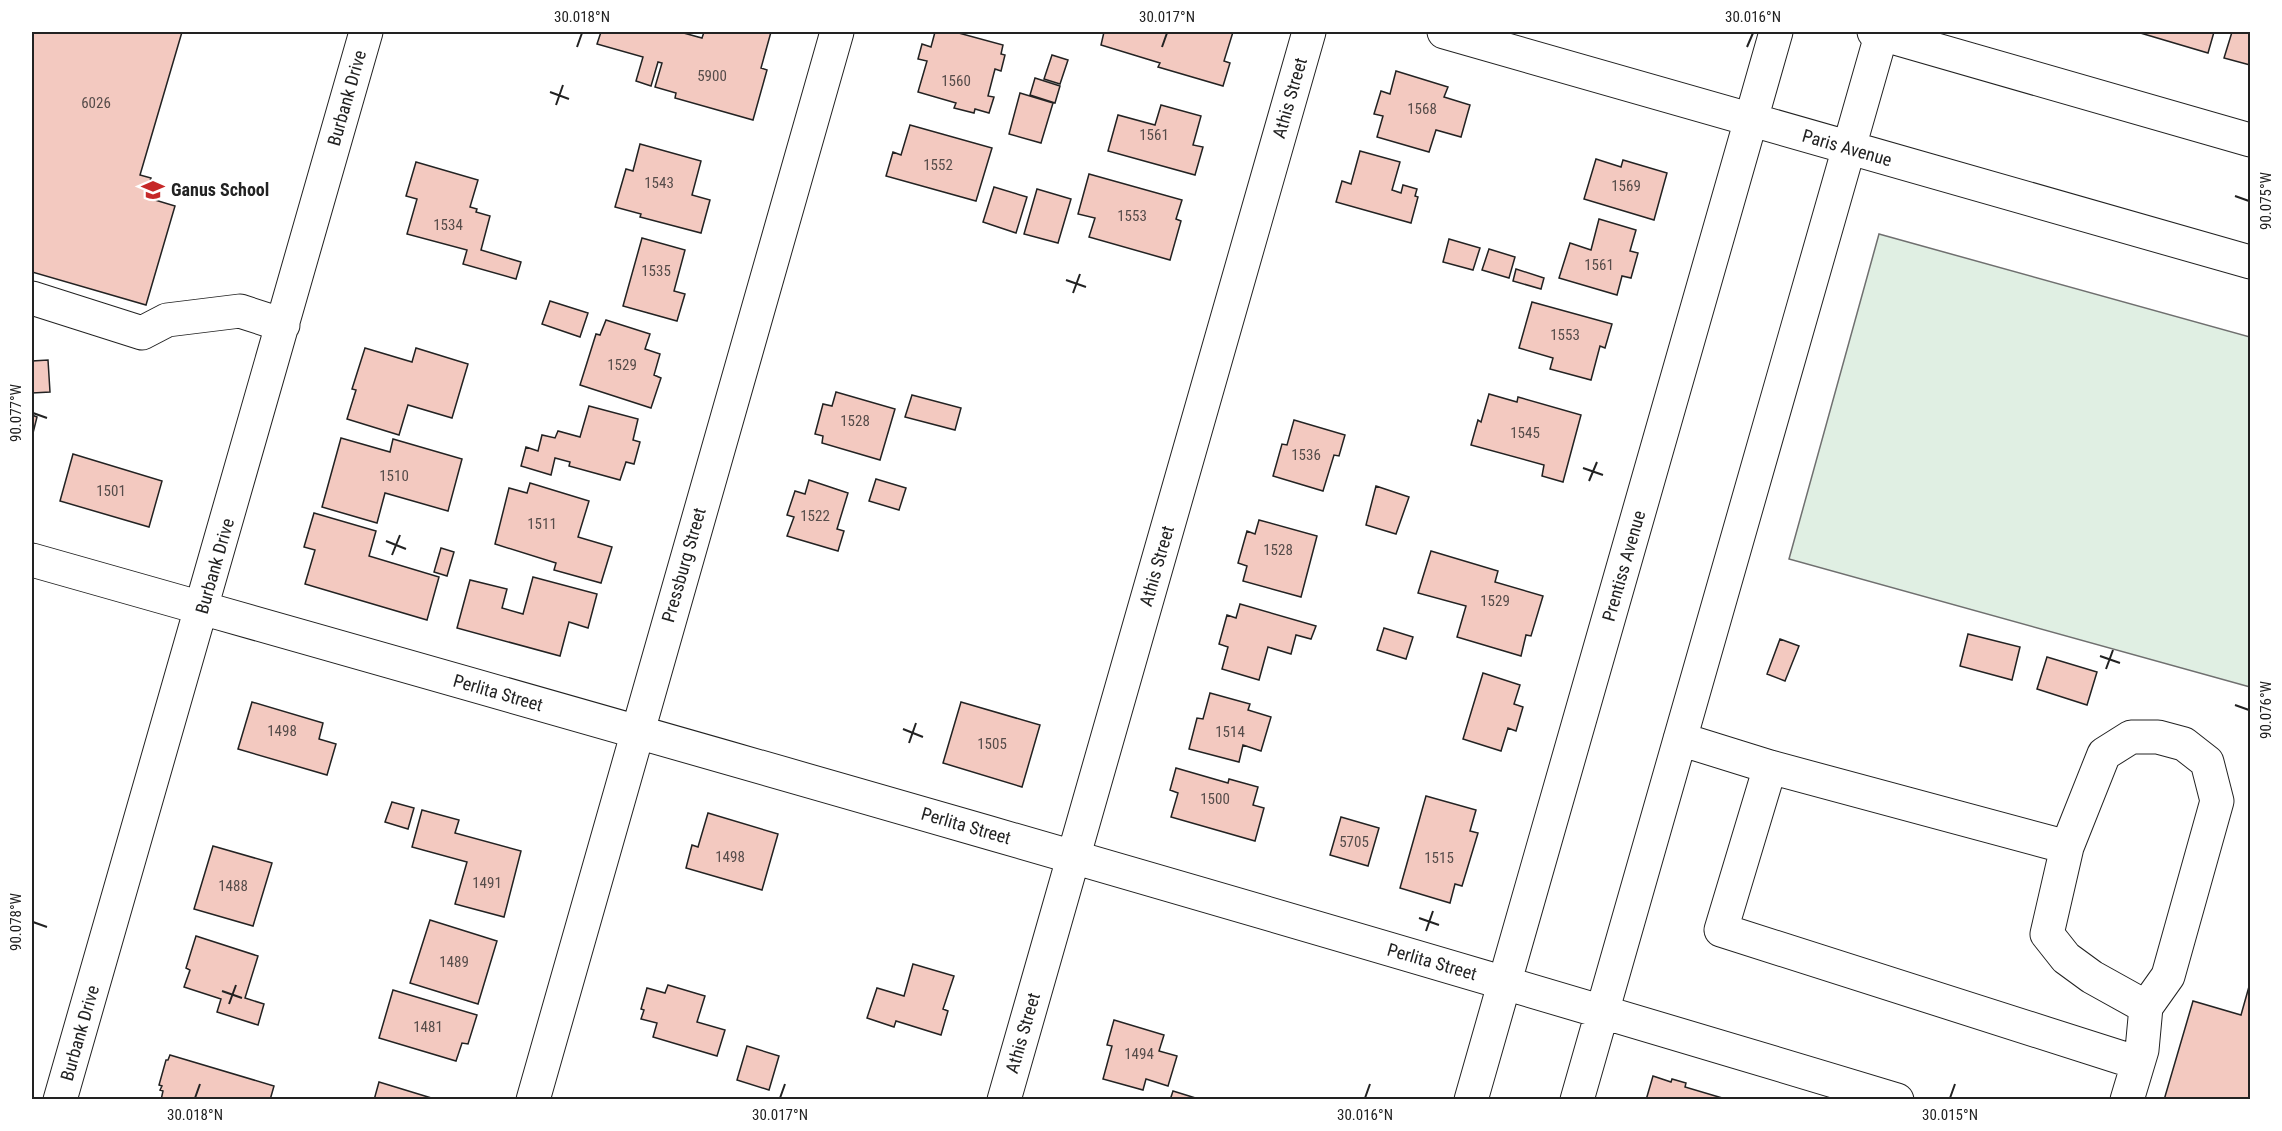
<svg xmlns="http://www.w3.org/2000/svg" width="2282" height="1131" viewBox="0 0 2282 1131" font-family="'Roboto Condensed',sans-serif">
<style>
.green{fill:#e0efe3;stroke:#6f6f6f;stroke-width:1.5}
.building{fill:#f3c9c0;stroke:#222;stroke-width:1.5}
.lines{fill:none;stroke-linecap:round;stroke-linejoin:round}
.minor-casing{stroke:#222;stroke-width:35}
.minor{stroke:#fff;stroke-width:33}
.ticks{fill:none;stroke:#222;stroke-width:2}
.labels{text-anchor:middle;stroke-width:4.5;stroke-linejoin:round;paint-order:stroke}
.number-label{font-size:15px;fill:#564c4a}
.street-label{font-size:18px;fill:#222;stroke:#fff}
.poi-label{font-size:18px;font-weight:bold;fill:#222;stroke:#fff;text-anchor:start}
.neatline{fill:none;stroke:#222;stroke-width:2}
.ticks-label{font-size:15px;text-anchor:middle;fill:#222}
</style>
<rect width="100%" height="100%" fill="#fff"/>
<!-- green -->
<path class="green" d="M 1879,234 L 2250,337 L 2250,687 L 1789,559 Z"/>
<!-- building -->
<path class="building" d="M 32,32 L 182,32 L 140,175 L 151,178 L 145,197 L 175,206 L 146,305 L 32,272 Z
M 601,32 L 680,32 L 702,38 L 704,32 L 771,32 L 761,68 L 767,70 L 753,120 L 675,98 L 676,93 L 655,87 L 662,63 L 658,62 L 651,86 L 636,81 L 643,57 L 597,44 Z
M 935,32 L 955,32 L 1003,45 L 1001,54 L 1005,55 L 1001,71 L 995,69 L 988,96 L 994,97 L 989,113 L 975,109 L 974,113 L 954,108 L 956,103 L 918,92 L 927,61 L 918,59 L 922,44 L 931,47 Z
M 1104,32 L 1233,32 L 1224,61 L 1230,63 L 1223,86 L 1158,67 L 1160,63 L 1101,45 Z
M 2137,32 L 2214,32 L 2208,53 Z
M 2232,32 L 2250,32 L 2250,65 L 2224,58 Z
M 1052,55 L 1068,60 L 1060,84 L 1044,79 Z
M 1396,71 L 1448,87 L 1444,97 L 1470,105 L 1461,137 L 1436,130 L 1429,152 L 1377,137 L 1383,116 L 1374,114 L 1381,91 L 1390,94 Z
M 1035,78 L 1060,86 L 1055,103 L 1030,95 Z
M 1020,93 L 1053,103 L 1041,143 L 1009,134 Z
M 1161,105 L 1201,116 L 1193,145 L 1203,147 L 1195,175 L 1108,151 L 1118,115 L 1155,125 Z
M 910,125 L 992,148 L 976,201 L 886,176 L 893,152 L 901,155 Z
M 640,144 L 701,161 L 692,195 L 710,200 L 701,233 L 640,217 L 641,214 L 615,207 L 626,169 L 633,171 Z
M 1360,151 L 1400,162 L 1392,190 L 1401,193 L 1403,185 L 1417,189 L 1415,196 L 1418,197 L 1411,223 L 1336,202 L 1342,181 L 1351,184 Z
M 1596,159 L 1621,167 L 1623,160 L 1667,173 L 1654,220 L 1584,199 Z
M 416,162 L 478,180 L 470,207 L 477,209 L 476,212 L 490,216 L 481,250 L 521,262 L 516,279 L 463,264 L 467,250 L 407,234 L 417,199 L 406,196 Z
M 1089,174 L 1182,200 L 1176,219 L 1181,221 L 1170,260 L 1089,237 L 1095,218 L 1078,214 Z
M 994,187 L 1027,197 L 1016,233 L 983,222 Z
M 1037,189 L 1071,199 L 1058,243 L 1024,234 Z
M 1599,219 L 1636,230 L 1630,251 L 1638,253 L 1631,278 L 1622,276 L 1617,295 L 1559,278 L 1570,243 L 1591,250 Z
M 642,238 L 685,250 L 674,291 L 685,294 L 677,321 L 623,306 Z
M 1449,239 L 1480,248 L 1473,270 L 1443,262 Z
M 1489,249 L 1515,257 L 1509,278 L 1482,270 Z
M 1516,269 L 1544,278 L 1541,289 L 1513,281 Z
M 550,301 L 588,313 L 580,337 L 542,324 Z
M 1532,302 L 1612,324 L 1605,348 L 1600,346 L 1591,380 L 1550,369 L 1553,358 L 1519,348 Z
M 606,320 L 650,334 L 645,349 L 660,354 L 654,375 L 661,378 L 651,408 L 580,385 L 596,334 L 600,335 Z
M 365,348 L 412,362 L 416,348 L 468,364 L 452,418 L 408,405 L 399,435 L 347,419 L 356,390 L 352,389 Z
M 48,360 L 50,392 L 32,393 L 32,361 Z
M 836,392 L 895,409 L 880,460 L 822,443 L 823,436 L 815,434 L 823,404 L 832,406 Z
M 1489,394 L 1517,402 L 1518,397 L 1581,415 L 1563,482 L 1542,476 L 1544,465 L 1471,445 L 1478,420 L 1481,422 Z
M 912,395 L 961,408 L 955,430 L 905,417 Z
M 589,406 L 638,419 L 633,440 L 640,442 L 634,464 L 626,462 L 620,480 L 569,466 L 570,462 L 555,458 L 551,475 L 521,466 L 526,447 L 538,451 L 542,435 L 555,438 L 558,431 L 580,437 Z
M 32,415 L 37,417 L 32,437 Z
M 1294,420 L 1345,435 L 1339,456 L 1334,455 L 1323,491 L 1273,476 L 1282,444 L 1287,445 Z
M 341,438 L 390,452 L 393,439 L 462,459 L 448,511 L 385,493 L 377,523 L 322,507 Z
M 73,454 L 162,481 L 149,527 L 60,501 Z
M 876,479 L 906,488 L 899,510 L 869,501 Z
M 809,480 L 848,493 L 837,529 L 844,531 L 838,551 L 787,536 L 794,517 L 787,515 L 795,491 L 805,494 Z
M 530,483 L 589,501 L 578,537 L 612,547 L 601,583 L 554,570 L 556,563 L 495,544 L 509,488 L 527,493 Z
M 1376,486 L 1409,497 L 1396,534 L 1366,525 Z
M 314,513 L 376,531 L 369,556 L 439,577 L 427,620 L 305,584 L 315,550 L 304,547 Z
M 1259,520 L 1317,536 L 1301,597 L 1243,581 L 1247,566 L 1238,563 L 1247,531 L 1255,534 Z
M 441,548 L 454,552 L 447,576 L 434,572 Z
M 1431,551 L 1498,571 L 1495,582 L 1543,596 L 1531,636 L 1526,635 L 1521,656 L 1457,637 L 1466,606 L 1418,593 Z
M 533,577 L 597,594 L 588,628 L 569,622 L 560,656 L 457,628 L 470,580 L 507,589 L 502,608 L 523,614 Z
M 1240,604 L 1316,626 L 1311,639 L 1296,635 L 1291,654 L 1268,647 L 1259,680 L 1222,669 L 1228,647 L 1219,644 L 1227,615 L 1236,618 Z
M 1384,628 L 1413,637 L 1406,659 L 1377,650 Z
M 1968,634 L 2020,647 L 2012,680 L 1960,666 Z
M 1780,639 L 1799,646 L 1785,681 L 1767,674 Z
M 2047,657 L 2097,672 L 2087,705 L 2037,689 Z
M 1483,673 L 1520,685 L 1514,704 L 1523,707 L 1516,731 L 1508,728 L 1501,751 L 1463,739 Z
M 1210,693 L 1250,704 L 1248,710 L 1271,717 L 1261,751 L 1243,745 L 1239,762 L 1189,749 L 1197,718 L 1203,719 Z
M 252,702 L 323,723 L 319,739 L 336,744 L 327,775 L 238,749 Z
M 961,702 L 1040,725 L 1022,787 L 943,763 Z
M 1176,768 L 1228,783 L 1229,779 L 1258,787 L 1253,805 L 1264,808 L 1255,841 L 1171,817 L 1178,793 L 1170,790 Z
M 1426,796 L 1476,810 L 1470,831 L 1478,833 L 1462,886 L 1455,884 L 1450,903 L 1400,888 Z
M 392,802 L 414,808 L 408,829 L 385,822 Z
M 422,810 L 459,820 L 455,833 L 521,851 L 504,917 L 455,904 L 467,862 L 412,847 Z
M 708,813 L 778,834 L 762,890 L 686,868 L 692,845 L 698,847 Z
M 1341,817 L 1379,828 L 1368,866 L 1330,855 Z
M 213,846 L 272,863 L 253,926 L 194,909 Z
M 430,920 L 497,941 L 478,1004 L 410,983 Z
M 196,936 L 258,956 L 245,998 L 264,1004 L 258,1025 L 217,1012 L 221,999 L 184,987 L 190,970 L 186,968 Z
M 913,964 L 954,976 L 943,1009 L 948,1011 L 941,1035 L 896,1021 L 894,1027 L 867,1018 L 877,988 L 904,996 Z
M 2250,983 L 2250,1100 L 2164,1100 L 2193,1001 L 2241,1015 Z
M 668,985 L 705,996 L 697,1022 L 725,1030 L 717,1056 L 653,1037 L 657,1023 L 641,1019 L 644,1010 L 641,1009 L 647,988 L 665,993 Z
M 393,990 L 477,1015 L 468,1044 L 462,1043 L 456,1061 L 379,1038 Z
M 1114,1020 L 1164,1035 L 1159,1051 L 1177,1056 L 1168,1086 L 1146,1079 L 1143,1090 L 1103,1079 L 1112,1046 L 1107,1045 Z
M 747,1046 L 779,1056 L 769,1090 L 737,1080 Z
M 170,1055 L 274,1086 L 270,1100 L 161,1100 L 163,1091 L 160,1090 L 162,1086 L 159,1085 L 166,1060 L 168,1060 Z
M 1653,1076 L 1671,1082 L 1672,1079 L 1686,1083 L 1685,1087 L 1729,1100 L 1646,1100 Z
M 379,1082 L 438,1100 L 374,1100 Z
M 1173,1091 L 1202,1100 L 1170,1100 Z"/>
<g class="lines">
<!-- minor casing -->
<g class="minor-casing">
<path id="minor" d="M 1444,32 L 2250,262
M 1874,32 L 2250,140
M 32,298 L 142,333 L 167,320 L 240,311 L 283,325
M 32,560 C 654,736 1277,913 1897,1100
M 1680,739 L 1770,767 L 2067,847 L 2047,934 L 2066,958 L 2092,977 L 2146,1007 L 2142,1050 L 2127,1100
M 1770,767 L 1721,930 L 2138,1063
M 2067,847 L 2104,754 L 2131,737 L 2158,737 L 2184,744 L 2207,762 L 2217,801 L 2168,976 L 2146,1007
M 60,1100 L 366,32
M 533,1100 L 837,32
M 1004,1100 L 1309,32
M 1471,1100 L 1776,32
M 1577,1100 L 1882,32"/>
</g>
<!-- minor -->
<use href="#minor" class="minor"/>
</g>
<!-- ticks -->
<path class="ticks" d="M 577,47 L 582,33M 1162,47 L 1167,33M 1747,47 L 1753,33M 550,92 L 569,99M 556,105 L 563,85M 2235,196 L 2249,201M 1066,280 L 1086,287M 1073,293 L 1080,274M 33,413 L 47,418M 1583,468 L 1603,475M 1589,481 L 1597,462M 386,541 L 406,549M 392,555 L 400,535M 2100,656 L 2120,663M 2106,669 L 2113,650M 2235,705 L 2249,710M 903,729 L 923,737M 909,743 L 916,723M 1419,918 L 1439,925M 33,922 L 47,927M 1426,931 L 1433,911M 222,991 L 242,998M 229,1004 L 236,985M 195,1098 L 200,1084M 780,1098 L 785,1084M 1365,1098 L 1370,1084M 1950,1098 L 1955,1084"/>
<!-- icons -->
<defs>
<g id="school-bare" transform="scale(1.8)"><path d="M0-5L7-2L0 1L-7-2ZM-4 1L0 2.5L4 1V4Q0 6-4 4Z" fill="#c62828" stroke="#fff" stroke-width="2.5" paint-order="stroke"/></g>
</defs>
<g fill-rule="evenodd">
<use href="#school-bare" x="153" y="190"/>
</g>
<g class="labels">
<!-- number labels -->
<g class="number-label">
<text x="712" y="81">5900</text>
<text x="956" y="86">1560</text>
<text x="96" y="108">6026</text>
<text x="1422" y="114">1568</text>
<text x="1154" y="140">1561</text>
<text x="938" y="170">1552</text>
<text x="659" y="188">1543</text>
<text x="1626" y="191">1569</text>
<text x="1132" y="221">1553</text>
<text x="448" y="230">1534</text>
<text x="1599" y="270">1561</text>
<text x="656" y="276">1535</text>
<text x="1565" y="340">1553</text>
<text x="622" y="370">1529</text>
<text x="855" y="426">1528</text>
<text x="1525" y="438">1545</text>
<text x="1306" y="460">1536</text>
<text x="394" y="481">1510</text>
<text x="111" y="496">1501</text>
<text x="815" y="521">1522</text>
<text x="542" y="529">1511</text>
<text x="1278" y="555">1528</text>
<text x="1495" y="606">1529</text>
<text x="282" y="736">1498</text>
<text x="1230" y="737">1514</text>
<text x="992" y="749">1505</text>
<text x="1215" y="804">1500</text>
<text x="1354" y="847">5705</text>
<text x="730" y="862">1498</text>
<text x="1439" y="863">1515</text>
<text x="487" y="888">1491</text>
<text x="233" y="891">1488</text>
<text x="454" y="967">1489</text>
<text x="428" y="1032">1481</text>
<text x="1139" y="1059">1494</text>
</g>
<!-- street labels -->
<g class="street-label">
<text transform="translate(347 98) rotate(-74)" y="6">Burbank Drive</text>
<text transform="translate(1290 98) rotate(-74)" y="6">Athis Street</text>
<text transform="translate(1847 148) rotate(16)" y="6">Paris Avenue</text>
<text transform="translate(684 565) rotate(-74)" y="6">Pressburg Street</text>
<text transform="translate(215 566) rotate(-74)" y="6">Burbank Drive</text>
<text transform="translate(1157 566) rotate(-74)" y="6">Athis Street</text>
<text transform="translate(1624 566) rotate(-74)" y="6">Prentiss Avenue</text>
<text transform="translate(498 693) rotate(16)" y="6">Perlita Street</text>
<text transform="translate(966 826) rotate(16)" y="6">Perlita Street</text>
<text transform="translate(1432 962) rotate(16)" y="6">Perlita Street</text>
<text transform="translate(80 1033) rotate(-74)" y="6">Burbank Drive</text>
<text transform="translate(1023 1033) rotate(-74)" y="6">Athis Street</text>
</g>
<!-- poi labels -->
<g class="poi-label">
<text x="171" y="196">Ganus School</text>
</g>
</g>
<!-- border -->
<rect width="2282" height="1131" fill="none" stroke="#ffffff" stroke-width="66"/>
<rect x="33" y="33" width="2216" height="1065" class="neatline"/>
<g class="ticks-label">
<text x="582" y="22">30.018°N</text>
<text x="1167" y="22">30.017°N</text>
<text x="1753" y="22">30.016°N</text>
<text transform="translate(2266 201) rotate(-90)" y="5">90.075°W</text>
<text transform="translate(16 413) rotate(-90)" y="5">90.077°W</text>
<text transform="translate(2266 710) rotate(-90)" y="5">90.076°W</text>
<text transform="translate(16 922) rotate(-90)" y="5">90.078°W</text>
<text x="195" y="1120">30.018°N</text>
<text x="780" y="1120">30.017°N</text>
<text x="1365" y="1120">30.016°N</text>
<text x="1950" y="1120">30.015°N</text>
</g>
</svg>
